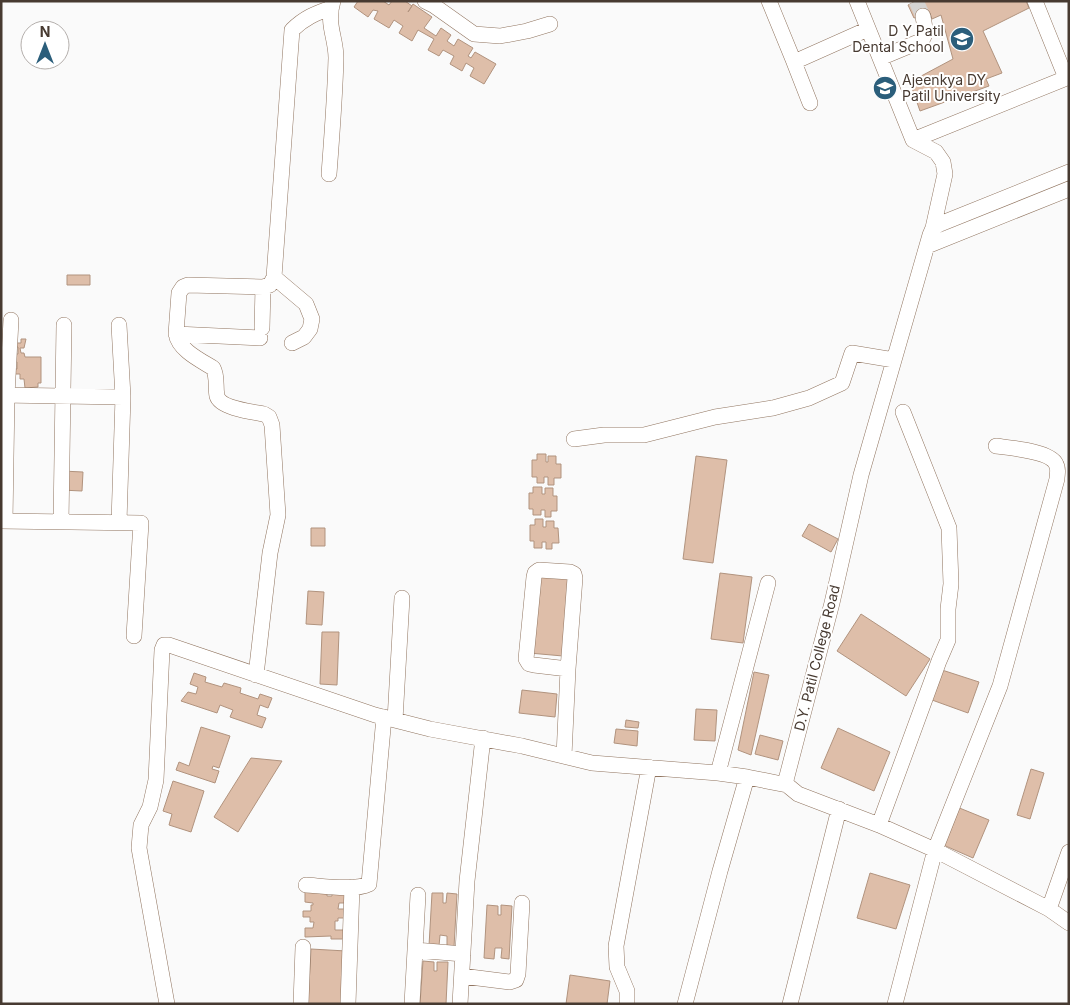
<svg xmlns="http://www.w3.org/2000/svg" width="1070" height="1005" viewBox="0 0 1070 1005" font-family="Inter,sans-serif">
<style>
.building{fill:#debea9;stroke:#b1937e}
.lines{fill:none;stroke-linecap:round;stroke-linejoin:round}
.minor-tunnel{stroke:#d6d4d2;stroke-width:15;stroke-dasharray:15 8;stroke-linecap:butt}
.minor-casing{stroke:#917560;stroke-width:16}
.minor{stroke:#fff;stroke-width:15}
.labels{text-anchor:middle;stroke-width:4;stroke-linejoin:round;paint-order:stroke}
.poi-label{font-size:14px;fill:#473a31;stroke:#fff;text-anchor:end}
.street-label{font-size:14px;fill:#473a31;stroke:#fff}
</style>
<rect width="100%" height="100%" fill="#fafafa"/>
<!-- building -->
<path class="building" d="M 358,1 L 383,1 L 389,5 L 392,1 L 405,1 L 412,6 L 408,12 L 413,4 L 432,17 L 424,28 L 436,36 L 441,28 L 451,35 L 447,41 L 454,46 L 458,39 L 473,48 L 468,56 L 471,58 L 475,52 L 496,64 L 484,84 L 470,76 L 474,68 L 466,63 L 462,71 L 450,64 L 454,56 L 443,50 L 439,56 L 428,50 L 434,39 L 418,30 L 412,41 L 399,33 L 403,26 L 394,20 L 389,28 L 374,19 L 378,11 L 373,10 L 368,17 L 354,7 Z
M 916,1 L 1026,1 L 1029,8 L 983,31 L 1002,73 L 986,79 L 989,86 L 920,111 L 910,82 L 953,59 L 941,15 L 932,19 L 930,13 L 914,18 L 908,5 Z
M 67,275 L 90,275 L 90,285 L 67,285 Z
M 21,339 L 26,339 L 24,348 L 20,348 L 21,353 L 24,353 L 25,357 L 41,357 L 41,383 L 38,383 L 38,387 L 25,388 L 24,379 L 20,379 L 20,374 L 14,374 L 14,369 L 17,369 L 17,362 L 15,362 L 15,354 L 18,354 L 18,347 L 14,347 L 14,343 L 21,343 Z
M 537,454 L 546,454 L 546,462 L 548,462 L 548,456 L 556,456 L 556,464 L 561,464 L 561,478 L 554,478 L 554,485 L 548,485 L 548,477 L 544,477 L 544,483 L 537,483 L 537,477 L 532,477 L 532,460 L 537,460 Z
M 696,456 L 727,460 L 713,563 L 683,559 Z
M 62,471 L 83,472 L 82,491 L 61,490 Z
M 533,487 L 542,487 L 542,494 L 545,494 L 545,488 L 553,488 L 553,496 L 557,496 L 557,511 L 551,511 L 551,517 L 545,517 L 545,510 L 541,510 L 541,515 L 533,515 L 533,509 L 529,509 L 529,493 L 533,493 Z
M 535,519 L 543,519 L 543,527 L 546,527 L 546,521 L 554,521 L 554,528 L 558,528 L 559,543 L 552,543 L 552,549 L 546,549 L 546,542 L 542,542 L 542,548 L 534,548 L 534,541 L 530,541 L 530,525 L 535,525 Z
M 809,524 L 838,539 L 831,552 L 802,536 Z
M 311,528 L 325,528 L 325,546 L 311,546 Z
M 720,573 L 752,577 L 743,643 L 711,639 Z
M 537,574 L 571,577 L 563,656 L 529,653 Z
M 308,591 L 324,592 L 322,625 L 306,624 Z
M 861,614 L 930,659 L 906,696 L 837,651 Z
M 322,632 L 339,632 L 337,685 L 320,684 Z
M 942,670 L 979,682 L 968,713 L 932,700 Z
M 754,672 L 769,675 L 751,755 L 738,750 Z
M 194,673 L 206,677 L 205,682 L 222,687 L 224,683 L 241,688 L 240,693 L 258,699 L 260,694 L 272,698 L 268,708 L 260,705 L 257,715 L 266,718 L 262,728 L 230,717 L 233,710 L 220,705 L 217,713 L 181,701 L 188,692 L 196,694 L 198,687 L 190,684 Z
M 522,690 L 557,694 L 555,717 L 519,713 Z
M 696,709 L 717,710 L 715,741 L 694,740 Z
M 626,720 L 639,722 L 638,728 L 625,727 Z
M 201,727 L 230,736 L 219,768 L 213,766 L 212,769 L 219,771 L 215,783 L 176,770 L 179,762 L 189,766 Z
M 838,728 L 890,752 L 874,791 L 821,768 Z
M 616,729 L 638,731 L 637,746 L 614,743 Z
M 760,735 L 783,741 L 778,760 L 755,754 Z
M 251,758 L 282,761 L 238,832 L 214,817 Z
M 1031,769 L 1044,773 L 1030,819 L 1017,815 Z
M 173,781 L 204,791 L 191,832 L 169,825 L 172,814 L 163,811 Z
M 957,807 L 989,820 L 973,858 L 941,844 Z
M 870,873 L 910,885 L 896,929 L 857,918 Z
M 305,890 L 327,893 L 327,896 L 332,896 L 332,893 L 345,890 L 345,903 L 339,903 L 338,909 L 346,909 L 346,918 L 338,918 L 338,921 L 335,921 L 335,930 L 344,930 L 343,939 L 331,939 L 331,936 L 305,937 L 305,928 L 313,928 L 314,922 L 310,922 L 310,917 L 303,917 L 303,911 L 311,911 L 311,905 L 313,905 L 313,903 L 305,902 Z
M 432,893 L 443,893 L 443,903 L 446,903 L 447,893 L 457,894 L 454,947 L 447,946 L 447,936 L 440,935 L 439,946 L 429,946 Z
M 487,905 L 498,906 L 498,915 L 501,915 L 501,905 L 512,906 L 509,959 L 501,958 L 502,948 L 495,948 L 494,959 L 484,958 Z
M 311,949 L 346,951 L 343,1004 L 308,1004 Z
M 423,961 L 434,962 L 434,971 L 437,971 L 437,962 L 448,962 L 446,1004 L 420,1004 Z
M 570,975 L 610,981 L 607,1004 L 566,1004 Z"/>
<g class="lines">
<!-- minor-tunnel -->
<path class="minor-tunnel" d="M 916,1 L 923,16"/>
<!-- minor casing -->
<g class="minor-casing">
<path id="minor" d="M 425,1 L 433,5 L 474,34 L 500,36 L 527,31 L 550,24
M 769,1 L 794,62 L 868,29
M 857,1 L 913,140 L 936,152 L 943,162 L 945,174 L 933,228 L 930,235 L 861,475 L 832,603 L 786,780 L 787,785 L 798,794 L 879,825 L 935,850 L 1049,909 L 1069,923
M 1035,1 L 1066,78
M 880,58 L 921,41 C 928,33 924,25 923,16
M 794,62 L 810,103
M 913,140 L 1069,77
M 329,174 C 332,135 335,97 336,58 C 336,37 326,25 333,1
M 933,228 L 940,224 L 1069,172
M 927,246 L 1069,189
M 274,277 L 306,304 L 312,319 L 310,329 L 304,337 L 292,343
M 119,325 L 123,397
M 262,328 L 263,287
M 176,334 L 260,338
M 1,395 L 123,397 L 119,522
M 574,439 L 604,435 L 644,435 L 715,417 L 773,408 L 809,398 L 842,383 L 852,353 L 894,360
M 1,521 L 141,523 L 134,636
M 5,521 L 7,395 L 11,320
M 61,522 L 64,325
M 256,675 L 270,553 L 278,515 L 272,425 L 269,417 L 264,414 C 253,412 220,408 217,396 C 215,386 218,377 213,368 C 200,360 179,350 176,334 L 179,293 L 183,287 L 188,285 L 263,287 L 270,285 L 274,277 L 292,30 C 304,18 316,13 331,8
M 395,720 L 402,598
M 564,756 L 568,669 L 575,578 L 574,574 L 570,572 L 539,570 L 535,573 L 534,577 L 526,659 L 529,664 L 534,665 L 568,669
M 718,773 L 768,583
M 879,825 L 939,661 L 948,640 L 948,609 L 951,584 L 949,528 L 903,412
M 306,885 C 322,886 355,891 369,884 L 384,717
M 418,895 L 415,950 L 463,954
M 1049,909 L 1069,852
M 462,976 L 510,982 L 516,980 L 518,974 L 522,903
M 167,1004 L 139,848 L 141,825 L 150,807 L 156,780 L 162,650 L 164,645 L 169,645 L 375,715 L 430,729 L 522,746 L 592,763 L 718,773 L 747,777 L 787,785
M 301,1004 L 303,947
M 348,1004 L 352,887
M 412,1004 L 415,950
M 460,1004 L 467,881 L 483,738
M 627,1004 L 627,991 L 617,967 L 616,946 L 649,767
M 685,1004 L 720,871 L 747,777
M 790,1004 L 839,809
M 895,1004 L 935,850 L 1000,686 L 1057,479 C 1057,474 1059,469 1056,464 C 1050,451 1010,448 996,446"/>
</g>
<!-- minor -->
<use href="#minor" class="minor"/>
</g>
<!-- icons -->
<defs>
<g id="university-disc" transform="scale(1.25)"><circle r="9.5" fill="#2b5e7b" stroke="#fff"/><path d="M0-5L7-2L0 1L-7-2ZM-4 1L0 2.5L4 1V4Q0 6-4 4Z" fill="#fff"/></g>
</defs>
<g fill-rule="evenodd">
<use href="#university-disc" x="962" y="39"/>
<use href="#university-disc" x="885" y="88"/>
</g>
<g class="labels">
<!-- poi labels -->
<g class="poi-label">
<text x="944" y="36">D Y Patil<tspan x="944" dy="16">Dental School</tspan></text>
<text x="902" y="85" text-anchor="start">Ajeenkya DY<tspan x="902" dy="16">Patil University</tspan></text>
</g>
<!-- street labels -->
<g class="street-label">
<text transform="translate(817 658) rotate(-76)" y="5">D.Y. Patil College Road</text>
</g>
</g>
<!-- border -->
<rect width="1070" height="1005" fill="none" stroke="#473a31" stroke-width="5"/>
<!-- north arrow -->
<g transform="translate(45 45)"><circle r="24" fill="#ffffff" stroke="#b5b0ad"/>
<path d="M0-4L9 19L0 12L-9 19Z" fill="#2b5e7b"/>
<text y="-8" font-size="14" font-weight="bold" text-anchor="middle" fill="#473a31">N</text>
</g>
</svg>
